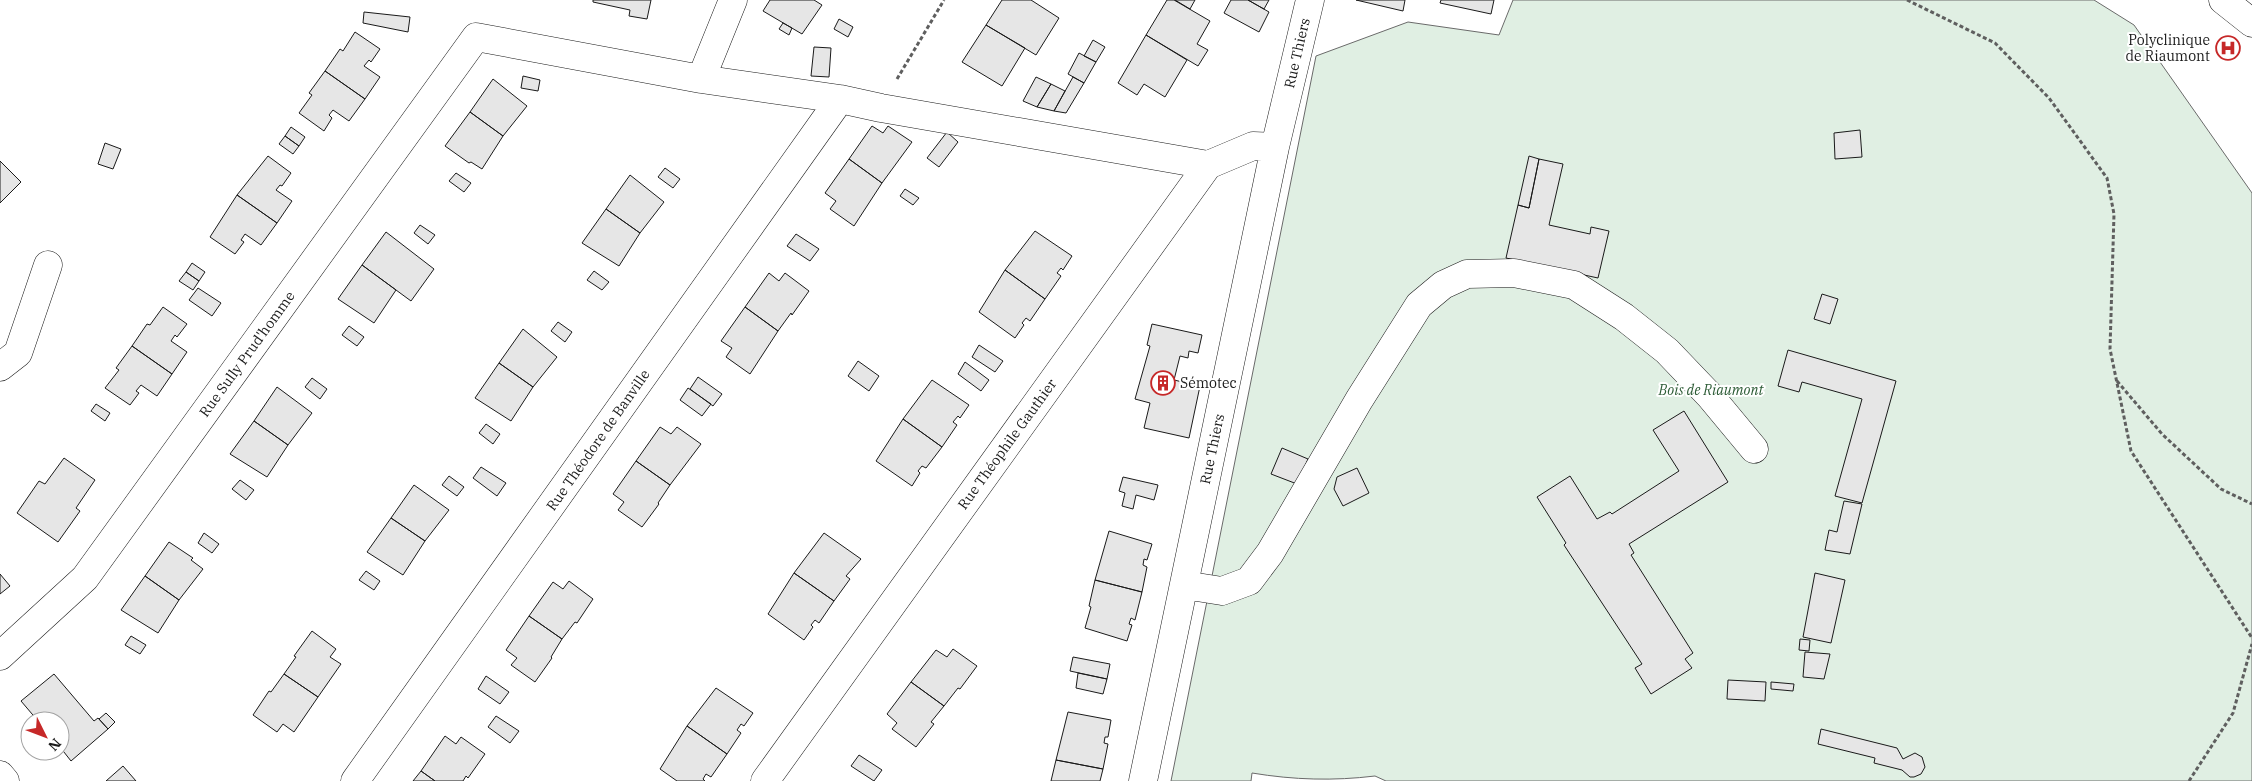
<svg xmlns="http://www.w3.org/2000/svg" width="2252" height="781" viewBox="0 0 2252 781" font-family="'IBM Plex Serif',serif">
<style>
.green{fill:#e0efe3;stroke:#6a6a6a}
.building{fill:#e6e6e6;stroke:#1a1a1a}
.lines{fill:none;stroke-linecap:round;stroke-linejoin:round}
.minor-casing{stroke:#1a1a1a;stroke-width:29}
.path{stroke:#5f5f5f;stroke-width:3;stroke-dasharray:4 2.5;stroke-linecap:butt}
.minor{stroke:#fff;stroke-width:28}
.labels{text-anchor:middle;stroke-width:4;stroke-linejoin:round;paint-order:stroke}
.poi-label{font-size:14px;fill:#1a1a1a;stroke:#fff;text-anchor:end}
.street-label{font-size:14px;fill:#1a1a1a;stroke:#fff}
.park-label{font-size:14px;font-style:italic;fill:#2b5a34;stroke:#fff}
</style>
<rect width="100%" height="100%" fill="#fff"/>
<!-- green -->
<path class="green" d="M 1513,0 L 2094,0 L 2134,25 L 2252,193 L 2252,781 L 1386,781 L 1375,776 C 1334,781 1294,780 1252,773 L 1251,781 L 1171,781 L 1316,56 L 1408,22 L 1499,35 Z"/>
<!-- building -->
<path class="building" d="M 593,0 L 651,0 L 647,19 L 629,16 L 630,10 L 593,2 Z
M 770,0 L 814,0 L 822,5 L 802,34 L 763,11 Z
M 1002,0 L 1031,0 L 1059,18 L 1036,55 L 986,25 Z
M 1167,0 L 1174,0 L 1210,21 L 1197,44 L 1208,50 L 1198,66 L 1146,35 Z
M 1175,0 L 1195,0 L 1190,9 Z
M 1231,0 L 1248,0 L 1269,12 L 1259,32 L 1224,13 Z
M 1248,0 L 1269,0 L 1264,9 Z
M 1356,0 L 1405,0 L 1403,11 Z
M 1441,0 L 1494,0 L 1491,14 L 1440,3 Z
M 364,12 L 410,17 L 408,32 L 363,23 Z
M 839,19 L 853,27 L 848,37 L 834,29 Z
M 783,23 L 792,28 L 789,35 L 779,29 Z
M 986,25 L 1025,48 L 1002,86 L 962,62 Z
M 355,32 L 380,49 L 371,62 L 369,60 L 364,66 L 380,77 L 365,99 L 325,71 L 340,49 L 343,51 Z
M 1146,35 L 1187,60 L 1165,97 L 1144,84 L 1137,95 L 1118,83 Z
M 1093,40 L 1105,47 L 1096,62 L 1084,56 Z
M 814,47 L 831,48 L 829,77 L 811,76 Z
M 1079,53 L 1096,62 L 1084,83 L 1068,74 Z
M 325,71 L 365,99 L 349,121 L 333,110 L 329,115 L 332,118 L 324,131 L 299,113 L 312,95 L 309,93 Z
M 523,76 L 540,80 L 538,91 L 521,88 Z
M 1036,77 L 1051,84 L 1037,107 L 1023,101 Z
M 1073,77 L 1084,83 L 1066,113 L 1054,111 Z
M 493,79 L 527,106 L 503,136 L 470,112 Z
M 1051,84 L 1065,91 L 1054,111 L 1037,107 Z
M 470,112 L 503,136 L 482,169 L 471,162 L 469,163 L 445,146 Z
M 872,126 L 883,133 L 888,126 L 912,142 L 882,183 L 849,159 Z
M 291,127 L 305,137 L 299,146 L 285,136 Z
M 1860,130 L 1862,157 L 1835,159 L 1834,133 Z
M 947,132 L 958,142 L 939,167 L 927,158 Z
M 285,136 L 299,146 L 293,154 L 279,144 Z
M 105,143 L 121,149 L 113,169 L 98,164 Z
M 268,156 L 291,173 L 282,186 L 280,185 L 276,190 L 292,201 L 277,223 L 237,195 Z
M 1529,156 L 1539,159 L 1529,208 L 1518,205 Z
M 849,159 L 882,183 L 854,226 L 830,209 L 836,201 L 825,193 Z
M 1539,159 L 1563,164 L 1549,225 L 1590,234 L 1591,227 L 1609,231 L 1598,278 L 1506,258 L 1518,205 L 1529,208 Z
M 0,161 L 21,182 L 0,203 Z
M 665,168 L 680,179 L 673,188 L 658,177 Z
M 456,173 L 471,183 L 464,192 L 449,181 Z
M 630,175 L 664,202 L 640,233 L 606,209 Z
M 905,189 L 919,198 L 913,205 L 900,196 Z
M 237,195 L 277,223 L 261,245 L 245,234 L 241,240 L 244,242 L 235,254 L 210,237 Z
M 606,209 L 640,233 L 619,266 L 582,243 Z
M 420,225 L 435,235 L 428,244 L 414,233 Z
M 1035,231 L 1072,256 L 1063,270 L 1061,268 L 1057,273 L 1061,276 L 1045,299 L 1005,270 Z
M 386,232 L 434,269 L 411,301 L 362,265 Z
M 796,234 L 819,249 L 810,261 L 787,246 Z
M 192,263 L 205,272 L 199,281 L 186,272 Z
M 362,265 L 396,290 L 374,323 L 338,299 Z
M 1005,270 L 1045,299 L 1030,321 L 1026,318 L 1022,323 L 1024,325 L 1015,338 L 979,312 Z
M 594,271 L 609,282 L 602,290 L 587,280 Z
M 186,272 L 199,281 L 193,290 L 179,281 Z
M 769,273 L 779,281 L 785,273 L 809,291 L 792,315 L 791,313 L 778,331 L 745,307 Z
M 198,288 L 221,303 L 212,316 L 189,300 Z
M 1822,294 L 1838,299 L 1830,324 L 1814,319 Z
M 163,307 L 187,324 L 177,337 L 175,335 L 171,341 L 187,352 L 172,374 L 132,346 L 147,324 L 150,325 Z
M 745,307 L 778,331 L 750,374 L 726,357 L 732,348 L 721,341 Z
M 558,322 L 572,332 L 565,342 L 551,331 Z
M 1152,324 L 1202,335 L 1198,353 L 1189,351 L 1188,358 L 1180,356 L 1174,380 L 1200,386 L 1189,438 L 1144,428 L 1150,403 L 1135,399 L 1150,346 L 1147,345 Z
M 349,326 L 364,337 L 357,346 L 342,335 Z
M 523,329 L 557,357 L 533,387 L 499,363 Z
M 979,345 L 1003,361 L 995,372 L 972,357 Z
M 132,346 L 172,374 L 157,396 L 141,385 L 136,391 L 139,393 L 130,405 L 105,388 L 119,370 L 116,368 Z
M 1788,350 L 1896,381 L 1862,503 L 1835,496 L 1862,399 L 1802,382 L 1799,392 L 1778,386 Z
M 858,361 L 879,376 L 869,391 L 848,376 Z
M 965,362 L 989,380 L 981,391 L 958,374 Z
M 499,363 L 533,387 L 511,421 L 475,398 Z
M 698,377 L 722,394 L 713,406 L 690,389 Z
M 312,378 L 327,389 L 320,399 L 305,387 Z
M 932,380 L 969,405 L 960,418 L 958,416 L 953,422 L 957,425 L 942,447 L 903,419 Z
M 277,387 L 312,413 L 288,445 L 254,421 Z
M 688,388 L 711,404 L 702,416 L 680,400 Z
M 96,404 L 110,413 L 105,421 L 91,411 Z
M 1684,411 L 1728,482 L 1629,544 L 1634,553 L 1631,555 L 1693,653 L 1685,659 L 1692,668 L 1651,694 L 1635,668 L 1642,664 L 1564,545 L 1566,543 L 1537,497 L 1570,476 L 1597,519 L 1610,512 L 1612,514 L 1679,471 L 1653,430 Z
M 903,419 L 942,447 L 926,468 L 922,466 L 918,471 L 920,473 L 912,486 L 876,461 Z
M 254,421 L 288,445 L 267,477 L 230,454 Z
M 486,424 L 500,434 L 493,444 L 479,433 Z
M 660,427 L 671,434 L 677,427 L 701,444 L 670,485 L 636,461 Z
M 1282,448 L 1308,459 L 1297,484 L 1271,474 Z
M 64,458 L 95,480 L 76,508 L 80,511 L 58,542 L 17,513 L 39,481 L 45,484 Z
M 636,461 L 670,485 L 658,503 L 659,504 L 642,527 L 618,510 L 624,502 L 613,494 Z
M 481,467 L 506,483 L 497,496 L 473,478 Z
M 1357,468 L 1369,493 L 1343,506 L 1334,489 L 1337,477 Z
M 449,476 L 464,487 L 457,496 L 442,485 Z
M 1123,477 L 1158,485 L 1154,500 L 1136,495 L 1133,509 L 1122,506 L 1125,493 L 1119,491 Z
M 240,480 L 254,490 L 246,500 L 232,489 Z
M 414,485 L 449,510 L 425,541 L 391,518 Z
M 1844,501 L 1862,504 L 1850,554 L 1825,550 L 1829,530 L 1837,532 Z
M 391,518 L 425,541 L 403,575 L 367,552 Z
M 1109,531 L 1152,544 L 1147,560 L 1144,559 L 1143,565 L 1147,567 L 1142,592 L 1095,580 Z
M 204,533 L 219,544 L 212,553 L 198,543 Z
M 824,533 L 861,559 L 846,576 L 850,579 L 834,601 L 794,573 Z
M 169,542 L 193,558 L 191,560 L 203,569 L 179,600 L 145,576 Z
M 366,571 L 380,581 L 374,590 L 359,580 Z
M 794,573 L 834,601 L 819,623 L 815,620 L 811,625 L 813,627 L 804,640 L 768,614 Z
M 1815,573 L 1845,580 L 1831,643 L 1803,637 Z
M 0,574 L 10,586 L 0,594 Z
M 145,576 L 179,600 L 158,633 L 121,610 Z
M 1095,580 L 1142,592 L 1135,620 L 1131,618 L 1129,624 L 1132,625 L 1127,641 L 1085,628 L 1091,607 L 1089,606 Z
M 569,581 L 593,599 L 577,623 L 575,622 L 562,639 L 529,616 L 553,582 L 563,589 Z
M 529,616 L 562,639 L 551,657 L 552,658 L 535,682 L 511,665 L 517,658 L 506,650 Z
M 312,631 L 336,649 L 330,657 L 341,664 L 318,697 L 284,674 L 296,657 L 294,656 Z
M 131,636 L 146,645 L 140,654 L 125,645 Z
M 1800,639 L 1810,640 L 1809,651 L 1799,650 Z
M 953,649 L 977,666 L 960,689 L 958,688 L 944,706 L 911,682 L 936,650 L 947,657 Z
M 1805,652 L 1830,654 L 1824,679 L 1803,677 Z
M 1073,657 L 1110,664 L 1107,679 L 1070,671 Z
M 1078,673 L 1107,679 L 1103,694 L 1076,688 Z
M 54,674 L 94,721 L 98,718 L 108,729 L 71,761 L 60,747 L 60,721 L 38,721 L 21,701 Z
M 284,674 L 318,697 L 294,732 L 283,724 L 277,732 L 253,715 L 269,691 L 271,692 Z
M 486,676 L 509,692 L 500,704 L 478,689 Z
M 1728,680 L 1766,682 L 1765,701 L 1727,699 Z
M 911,682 L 944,706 L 931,722 L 934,724 L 916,747 L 892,729 L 897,723 L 887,714 Z
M 1771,682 L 1794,684 L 1793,691 L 1771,689 Z
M 716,688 L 753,713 L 744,726 L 741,724 L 737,730 L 741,733 L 727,754 L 687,726 Z
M 1068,712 L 1111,720 L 1108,737 L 1105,737 L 1104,743 L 1108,744 L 1103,769 L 1056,760 Z
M 106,713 L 115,722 L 108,729 L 99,719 Z
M 496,716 L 519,731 L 510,743 L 488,727 Z
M 687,726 L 727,754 L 711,777 L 706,774 L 703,779 L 705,781 L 677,781 L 660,769 Z
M 1821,729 L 1897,748 L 1903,759 L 1915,753 L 1922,757 L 1925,767 L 1921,774 L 1914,777 L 1910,777 L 1902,770 L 1874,763 L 1875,758 L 1818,744 Z
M 445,736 L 456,744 L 461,737 L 485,754 L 468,778 L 466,776 L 463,781 L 435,781 L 421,771 Z
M 859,755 L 882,770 L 874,781 L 851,766 Z
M 1056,760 L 1103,769 L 1100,781 L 1051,781 Z
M 123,766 L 136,781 L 106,781 Z
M 421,771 L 435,781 L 413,781 Z"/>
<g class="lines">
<!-- minor casing -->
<g class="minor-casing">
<path id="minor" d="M 2223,0 L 2252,23
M 701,79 L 733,0
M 0,367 L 18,353 L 48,265
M 1184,585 L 1222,591 L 1249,581 L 1270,553 L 1359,400 L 1419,305 L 1443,285 L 1467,274 L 1514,273 L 1574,285 L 1624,317 L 1667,351 L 1710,396 L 1754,449
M 0,656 L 85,578 L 476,37 L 701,79 L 840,99 L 881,108 L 1208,165
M 0,775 L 5,781
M 355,781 L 840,99
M 765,781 L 1208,165 L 1253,146 L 1275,147
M 1143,781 L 1275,147 L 1310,0"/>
</g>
<!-- path -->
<path class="path" d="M 1907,0 L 1995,43 L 2049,98 L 2107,178 L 2114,214 L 2110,349 L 2131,451 L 2252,638
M 897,79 L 944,0
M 2117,381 L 2162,434 L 2221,489 L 2252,504
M 2189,781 L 2233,713 L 2252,644"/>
<!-- minor -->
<use href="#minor" class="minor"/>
</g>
<!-- icons -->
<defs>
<g id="hospital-ring" transform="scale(1.25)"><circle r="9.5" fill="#fff" stroke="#c62828" stroke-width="1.5"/><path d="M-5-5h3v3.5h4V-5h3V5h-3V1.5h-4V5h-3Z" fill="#c62828"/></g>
<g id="building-ring" transform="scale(1.25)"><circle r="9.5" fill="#fff" stroke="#c62828" stroke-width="1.5"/><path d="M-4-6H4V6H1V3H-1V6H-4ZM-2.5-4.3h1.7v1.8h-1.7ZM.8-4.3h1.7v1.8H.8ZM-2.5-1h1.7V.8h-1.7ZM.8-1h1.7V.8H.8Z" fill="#c62828"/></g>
</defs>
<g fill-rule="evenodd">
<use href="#hospital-ring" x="2228" y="48"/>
<use href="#building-ring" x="1163" y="383"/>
</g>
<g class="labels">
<!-- poi labels -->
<g class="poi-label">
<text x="2210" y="45">Polyclinique<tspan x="2210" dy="16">de Riaumont</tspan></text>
<text x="1180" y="388" text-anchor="start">Sémotec</text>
</g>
<!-- street labels -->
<g class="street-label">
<text transform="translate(1297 53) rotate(-77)" y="5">Rue Thiers</text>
<text transform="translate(247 354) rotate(-54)" y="5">Rue Sully Prud'homme</text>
<text transform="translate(598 440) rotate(-55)" y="5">Rue Théodore de Banville</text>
<text transform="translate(1007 444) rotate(-54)" y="5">Rue Théophile Gauthier</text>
<text transform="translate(1212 449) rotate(-78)" y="5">Rue Thiers</text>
</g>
<!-- park labels -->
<g class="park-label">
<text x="1711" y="395">Bois de Riaumont</text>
</g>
</g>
<!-- north arrow -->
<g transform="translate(45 736) rotate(132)"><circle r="24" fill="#ffffff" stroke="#a3a3a3"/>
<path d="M0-4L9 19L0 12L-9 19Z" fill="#c62828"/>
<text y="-8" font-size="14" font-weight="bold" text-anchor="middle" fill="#1a1a1a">N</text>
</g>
</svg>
